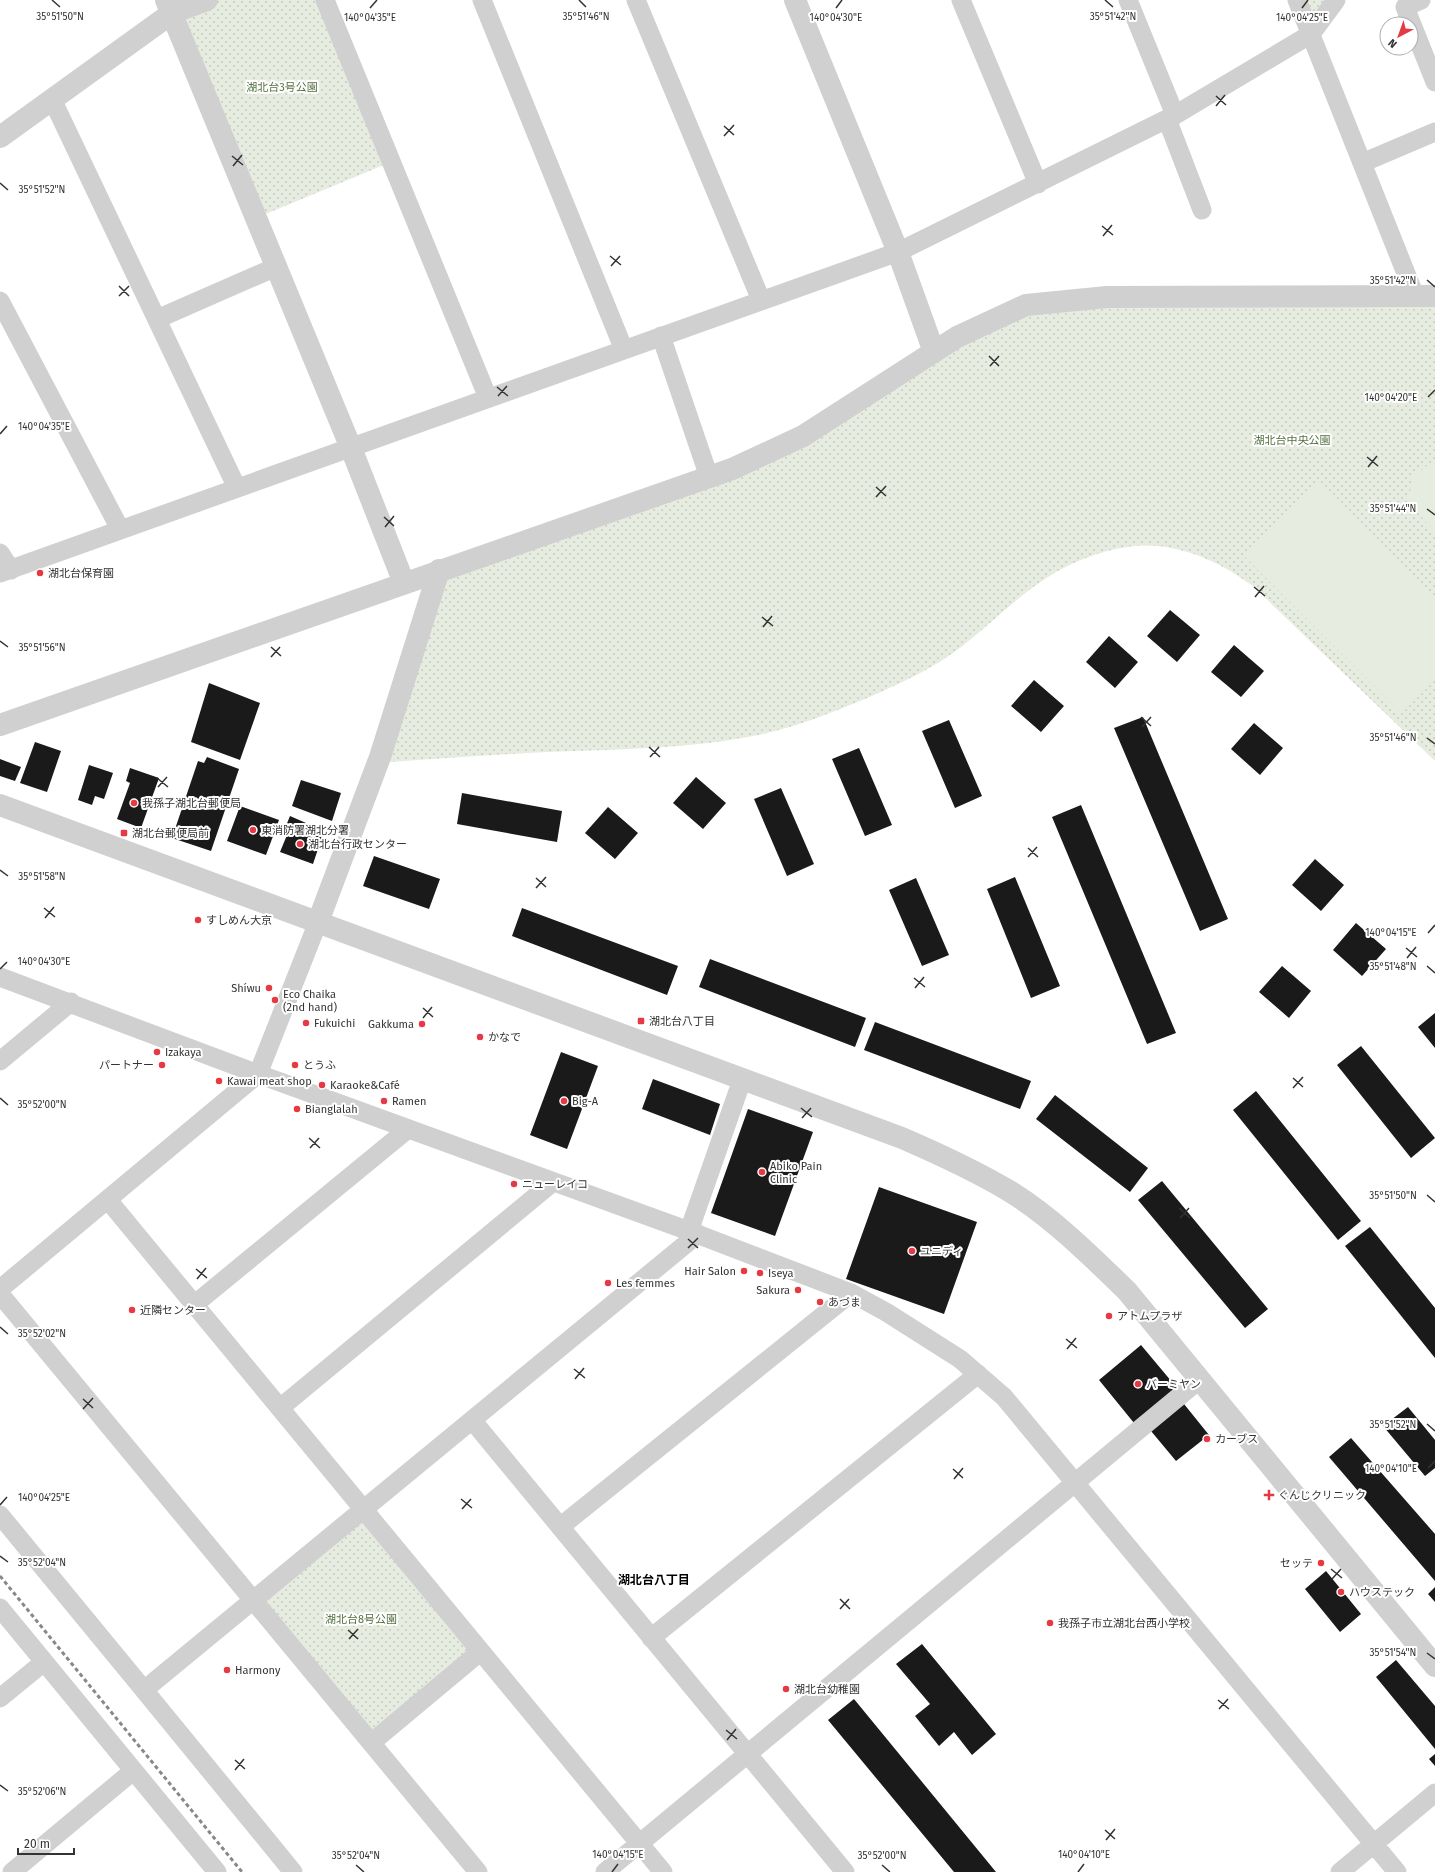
<svg xmlns="http://www.w3.org/2000/svg" width="1435" height="1872" viewBox="0 0 1435 1872" font-family="'Fira Sans','Noto Sans JP',sans-serif">
<style>
.park{fill:url(#park-dots)}
.garden{fill:#e6ecdf}
.building{fill:#1a1a1a}
.lines{fill:none;stroke-linecap:round;stroke-linejoin:round}
.minor{stroke:#d0d0d0;stroke-width:19}
.tertiary{stroke:#d0d0d0;stroke-width:22}
.rail{stroke:#888;stroke-width:3;stroke-dasharray:4 3;stroke-linecap:butt}
.ticks{fill:none;stroke:#333;stroke-width:1.5}
.poi-dot{fill:#e63946;stroke:#fff;stroke-width:1.5}
.labels{text-anchor:middle;stroke-width:4;stroke-linejoin:round;paint-order:stroke}
.park-label{font-size:11px;fill:#56703f;stroke:#fff}
.poi-label{font-size:11px;fill:#333;stroke:#fff;text-anchor:start}
.neighbourhood-label{font-size:12px;font-weight:bold;fill:#000;stroke:#fff}
.ticks-label{font-size:10px;text-anchor:middle;fill:#333;stroke:#fff;stroke-width:4;stroke-linejoin:round;paint-order:stroke}
</style>
<defs>
<pattern id="park-dots" width="8" height="8" patternUnits="userSpaceOnUse"><rect width="8" height="8" fill="#e6ecdf"/><path d="M2 2h.1M6 6h.1" fill="none" stroke="#c6cbc0" stroke-width="1.8" stroke-linecap="round"/></pattern>
</defs>
<rect width="100%" height="100%" fill="#fff"/>
<!-- park -->
<path class="park" d="M 207,0 L 325,0 L 391,162 L 256,218 L 172,13 Z
M 1297,0 L 1336,0 L 1311,34 Z
M 1435,296 L 1435,761 L 1254,587 C 1218,560 1173,540 1127,547 C 1100,551 1071,562 1048,577 C 1010,601 979,637 941,661 C 917,676 890,688 865,699 C 833,712 801,725 767,733 C 695,749 620,749 547,752 C 490,755 434,759 377,763 L 439,570 L 732,469 L 1026,305 Z
M 364,1511 L 480,1652 L 371,1743 L 254,1601 Z"/>
<!-- garden -->
<path class="garden" d="M 1435,459 L 1435,533 L 1408,501 L 1413,477 Z
M 1319,480 L 1435,597 L 1435,680 L 1401,714 L 1243,555 Z"/>
<!-- building -->
<path class="building" d="M 1170,610 L 1200,635 L 1177,662 L 1147,636 Z
M 1109,636 L 1138,662 L 1115,688 L 1086,662 Z
M 1234,645 L 1264,671 L 1241,697 L 1211,672 Z
M 1034,680 L 1064,706 L 1041,732 L 1011,706 Z
M 209,683 L 260,703 L 240,760 L 191,742 Z
M 1143,717 L 1228,919 L 1200,931 L 1114,728 Z
M 949,720 L 982,796 L 955,808 L 922,731 Z
M 1254,723 L 1283,748 L 1260,775 L 1231,749 Z
M 35,742 L 61,751 L 47,792 L 20,783 Z
M 859,748 L 892,825 L 865,836 L 832,759 Z
M 207,757 L 239,769 L 211,851 L 172,838 L 198,761 L 204,763 Z
M 0,759 L 21,767 L 15,781 L 0,776 Z
M 89,765 L 113,773 L 104,799 L 95,796 L 92,805 L 78,800 Z
M 130,768 L 159,778 L 141,828 L 117,819 L 130,783 L 126,781 Z
M 696,777 L 726,803 L 703,829 L 673,803 Z
M 301,780 L 341,793 L 332,821 L 292,806 Z
M 781,788 L 814,864 L 787,876 L 754,799 Z
M 462,793 L 562,811 L 557,842 L 457,824 Z
M 1081,805 L 1176,1033 L 1147,1044 L 1052,817 Z
M 240,806 L 279,820 L 266,855 L 227,841 Z
M 608,807 L 638,833 L 615,859 L 585,833 Z
M 290,816 L 306,823 L 304,830 L 322,837 L 313,864 L 280,852 L 287,835 L 283,833 Z
M 374,856 L 440,879 L 429,909 L 363,886 Z
M 1315,859 L 1344,885 L 1321,911 L 1292,885 Z
M 1015,877 L 1060,986 L 1031,998 L 987,889 Z
M 916,878 L 949,955 L 922,966 L 889,890 Z
M 522,908 L 678,966 L 667,995 L 512,936 Z
M 1356,923 L 1386,949 L 1362,976 L 1333,950 Z
M 710,959 L 866,1018 L 855,1047 L 699,987 Z
M 1282,966 L 1311,991 L 1289,1018 L 1259,992 Z
M 1435,1013 L 1435,1048 L 1418,1027 Z
M 875,1022 L 1031,1081 L 1020,1109 L 864,1050 Z
M 1361,1046 L 1435,1138 L 1411,1158 L 1337,1065 Z
M 561,1052 L 598,1066 L 567,1149 L 530,1135 Z
M 653,1079 L 720,1104 L 710,1135 L 642,1109 Z
M 1256,1091 L 1361,1221 L 1338,1240 L 1233,1110 Z
M 1055,1095 L 1148,1168 L 1130,1192 L 1036,1119 Z
M 748,1109 L 813,1132 L 775,1236 L 711,1213 Z
M 1162,1181 L 1268,1309 L 1245,1328 L 1138,1200 Z
M 879,1187 L 977,1222 L 944,1314 L 846,1279 Z
M 1370,1227 L 1435,1308 L 1435,1358 L 1345,1246 Z
M 1141,1345 L 1177,1388 L 1134,1423 L 1099,1380 Z
M 1184,1404 L 1209,1435 L 1176,1461 L 1151,1431 Z
M 1408,1407 L 1435,1440 L 1435,1468 L 1425,1476 L 1383,1426 Z
M 1351,1438 L 1435,1534 L 1435,1581 L 1329,1457 Z
M 1326,1571 L 1361,1614 L 1340,1632 L 1305,1589 Z
M 1435,1587 L 1435,1602 L 1428,1594 Z
M 922,1644 L 996,1734 L 972,1755 L 954,1732 L 939,1746 L 915,1716 L 930,1704 L 896,1664 Z
M 1396,1660 L 1435,1706 L 1435,1749 L 1376,1677 Z
M 854,1699 L 996,1872 L 954,1872 L 828,1720 Z
M 1435,1754 L 1435,1766 L 1429,1759 Z"/>
<g class="lines">
<!-- minor -->
<path class="minor" d="M 325,0 L 488,398
M 482,0 L 624,350
M 636,0 L 761,300
M 961,0 L 1038,184
M 1128,0 L 1175,115
M 1297,0 L 1415,296
M 1421,0 L 1405,7 L 1435,82
M 52,99 L 237,488
M 1167,119 L 1202,210
M 1362,163 L 1435,132
M 0,301 L 120,529
M 157,319 L 276,267
M 661,336 L 709,477
M 0,553 L 11,570
M 0,573 L 898,252 L 1175,115 L 1311,34 L 1336,0
M 0,977 L 258,1074 L 689,1231 L 851,1293 L 886,1312 L 960,1359 L 1004,1397 L 1397,1872
M 0,1061 L 71,1002
M 108,1200 L 663,1872
M 689,1231 L 742,1080
M 0,1289 L 258,1074 L 318,922
M 0,1294 L 478,1872
M 195,1304 L 408,1129
M 280,1408 L 553,1182
M 472,1420 L 845,1872
M 0,1515 L 144,1690 L 698,1234
M 560,1527 L 851,1293
M 0,1608 L 217,1872
M 651,1638 L 978,1374
M 144,1690 L 293,1872
M 0,1698 L 44,1662
M 371,1743 L 480,1652
M 12,1872 L 133,1771
M 605,1872 L 1199,1380
M 1340,1872 L 1435,1793"/>
<!-- tertiary -->
<path class="tertiary" d="M 166,0 L 351,448 L 404,583
M 795,0 L 898,252 L 934,352
M 0,137 L 172,13 L 207,0
M 0,725 L 732,469 L 803,436 L 957,337 L 1026,305 L 1107,297 L 1435,296
M 0,805 L 902,1138 C 939,1154 976,1171 1011,1192 C 1054,1219 1091,1256 1127,1291 L 1435,1666
M 318,922 L 380,757 L 439,570"/>
<!-- rail -->
<path class="rail" d="M 0,1576 L 242,1872"/>
</g>
<!-- ticks -->
<path class="ticks" d="M 52,0 L 60,7M 579,0 L 586,7M 1105,0 L 1113,7M 370,8 L 377,0M 836,8 L 842,0M 1302,8 L 1308,0M 1216,96 L 1226,105M 1216,106 L 1225,95M 724,126 L 734,135M 724,136 L 734,125M 232,156 L 243,165M 233,166 L 242,155M 0,183 L 8,190M 1102,226 L 1113,235M 1103,236 L 1112,225M 610,256 L 621,265M 611,266 L 620,256M 1427,280 L 1435,287M 119,286 L 129,296M 119,296 L 129,286M 989,356 L 999,366M 990,366 L 999,356M 497,387 L 508,396M 498,396 L 507,386M 1428,397 L 1435,390M 0,434 L 7,426M 1367,457 L 1378,466M 1368,467 L 1377,456M 876,487 L 886,496M 876,497 L 886,486M 1427,509 L 1435,515M 384,517 L 394,526M 385,527 L 394,516M 1254,587 L 1265,596M 1255,597 L 1264,586M 762,617 L 773,626M 763,627 L 772,616M 0,641 L 8,647M 271,647 L 281,656M 271,657 L 280,647M 1141,717 L 1151,726M 1142,727 L 1151,717M 1427,738 L 1435,744M 649,747 L 660,757M 650,757 L 659,747M 157,778 L 168,787M 158,787 L 167,777M 1028,848 L 1038,857M 1028,857 L 1037,847M 0,870 L 8,876M 536,878 L 546,887M 536,888 L 546,877M 44,908 L 55,917M 45,918 L 54,907M 1428,933 L 1435,925M 1406,948 L 1417,957M 1407,958 L 1416,947M 1427,966 L 1435,973M 0,969 L 7,962M 914,978 L 925,987M 915,988 L 924,977M 423,1008 L 433,1017M 423,1018 L 432,1007M 1293,1078 L 1303,1087M 1293,1088 L 1303,1077M 0,1098 L 8,1105M 801,1108 L 812,1117M 802,1118 L 811,1108M 309,1138 L 320,1148M 310,1148 L 319,1138M 1427,1195 L 1435,1202M 1179,1208 L 1190,1218M 1180,1218 L 1189,1208M 688,1239 L 698,1248M 688,1248 L 698,1238M 196,1269 L 207,1278M 197,1279 L 206,1268M 0,1327 L 8,1334M 1066,1339 L 1077,1348M 1067,1349 L 1076,1338M 574,1369 L 585,1378M 575,1379 L 584,1368M 83,1399 L 93,1408M 83,1409 L 93,1398M 1427,1424 L 1435,1431M 1428,1468 L 1435,1461M 953,1469 L 963,1478M 954,1479 L 963,1468M 461,1499 L 472,1508M 0,1505 L 7,1497M 462,1509 L 471,1499M 0,1556 L 8,1562M 1331,1569 L 1342,1578M 1332,1579 L 1341,1569M 840,1599 L 850,1609M 840,1609 L 849,1599M 348,1630 L 358,1639M 349,1639 L 358,1629M 1427,1653 L 1435,1659M 1218,1700 L 1229,1709M 1219,1709 L 1228,1699M 726,1730 L 737,1739M 727,1740 L 736,1729M 235,1760 L 245,1769M 235,1770 L 244,1759M 0,1785 L 8,1791M 1105,1830 L 1115,1839M 1106,1840 L 1115,1829M 356,1865 L 364,1872M 882,1865 L 890,1872M 612,1872 L 618,1864M 1078,1872 L 1084,1864"/>
<!-- markers -->
<g class="poi-dot">
<circle cx="40" cy="573" r="4"/>
<circle cx="134" cy="803" r="4"/>
<circle cx="253" cy="830" r="4"/>
<rect x="120" y="829" width="8" height="8" rx="2"/>
<circle cx="300" cy="844" r="4"/>
<circle cx="198" cy="920" r="4"/>
<circle cx="269" cy="988" r="4"/>
<circle cx="275" cy="1000" r="4"/>
<rect x="637" y="1017" width="8" height="8" rx="2"/>
<circle cx="306" cy="1023" r="4"/>
<circle cx="422" cy="1024" r="4"/>
<circle cx="480" cy="1037" r="4"/>
<circle cx="157" cy="1052" r="4"/>
<circle cx="162" cy="1065" r="4"/>
<circle cx="295" cy="1065" r="4"/>
<circle cx="219" cy="1081" r="4"/>
<circle cx="322" cy="1085" r="4"/>
<circle cx="384" cy="1101" r="4"/>
<circle cx="564" cy="1101" r="4"/>
<circle cx="297" cy="1109" r="4"/>
<circle cx="762" cy="1172" r="4"/>
<circle cx="514" cy="1184" r="4"/>
<circle cx="912" cy="1251" r="4"/>
<circle cx="744" cy="1271" r="4"/>
<circle cx="760" cy="1273" r="4"/>
<circle cx="608" cy="1283" r="4"/>
<circle cx="798" cy="1290" r="4"/>
<circle cx="820" cy="1302" r="4"/>
<circle cx="132" cy="1310" r="4"/>
<circle cx="1109" cy="1316" r="4"/>
<circle cx="1138" cy="1384" r="4"/>
<circle cx="1207" cy="1439" r="4"/>
<path d="M1267 1489h4v4h4v4h-4v4h-4v-4h-4v-4h4z"/>
<circle cx="1321" cy="1563" r="4"/>
<circle cx="1341" cy="1592" r="4"/>
<circle cx="1050" cy="1623" r="4"/>
<circle cx="227" cy="1670" r="4"/>
<circle cx="786" cy="1689" r="4"/>
</g>
<g class="labels">
<!-- park labels -->
<g class="park-label">
<text x="282" y="91">湖北台3号公園</text>
<text x="1292" y="444">湖北台中央公園</text>
<text x="361" y="1623">湖北台8号公園</text>
</g>
<!-- poi labels -->
<g class="poi-label">
<text x="48" y="577">湖北台保育園</text>
<text x="142" y="807">我孫子湖北台郵便局</text>
<text x="261" y="834">東消防署湖北分署</text>
<text x="132" y="837">湖北台郵便局前</text>
<text x="308" y="848">湖北台行政センター</text>
<text x="206" y="924">すしめん大京</text>
<text x="261" y="992" text-anchor="end">Shíwu</text>
<text x="283" y="998">Eco Chaika<tspan x="283" dy="13">(2nd hand)</tspan></text>
<text x="649" y="1025">湖北台八丁目</text>
<text x="314" y="1027">Fukuichi</text>
<text x="414" y="1028" text-anchor="end">Gakkuma</text>
<text x="488" y="1041">かなで</text>
<text x="165" y="1056">Izakaya</text>
<text x="154" y="1069" text-anchor="end">パートナー</text>
<text x="303" y="1069">とうふ</text>
<text x="227" y="1085">Kawai meat shop</text>
<text x="330" y="1089">Karaoke&amp;Café</text>
<text x="392" y="1105">Ramen</text>
<text x="572" y="1105">Big-A</text>
<text x="305" y="1113">Bianglalah</text>
<text x="770" y="1170">Abiko Pain<tspan x="770" dy="13">Clinic</tspan></text>
<text x="522" y="1188">ニューレイコ</text>
<text x="920" y="1255">ユニディ</text>
<text x="736" y="1275" text-anchor="end">Hair Salon</text>
<text x="768" y="1277">Iseya</text>
<text x="616" y="1287">Les femmes</text>
<text x="790" y="1294" text-anchor="end">Sakura</text>
<text x="828" y="1306">あづま</text>
<text x="140" y="1314">近隣センター</text>
<text x="1117" y="1320">アトムプラザ</text>
<text x="1146" y="1388">バーミヤン</text>
<text x="1215" y="1443">カーブス</text>
<text x="1278" y="1499">ぐんじクリニック</text>
<text x="1313" y="1567" text-anchor="end">セッテ</text>
<text x="1349" y="1596">ハウステック</text>
<text x="1058" y="1627">我孫子市立湖北台西小学校</text>
<text x="235" y="1674">Harmony</text>
<text x="794" y="1693">湖北台幼稚園</text>
</g>
<!-- neighbourhood labels -->
<g class="neighbourhood-label">
<text x="654" y="1584">湖北台八丁目</text>
</g>
</g>
<g class="ticks-label">
<text x="60" y="20">35°51'50"N</text>
<text x="586" y="20">35°51'46"N</text>
<text x="1113" y="20">35°51'42"N</text>
<text x="370" y="21">140°04'35"E</text>
<text x="836" y="21">140°04'30"E</text>
<text x="1302" y="21">140°04'25"E</text>
<text x="42" y="193">35°51'52"N</text>
<text x="1393" y="284">35°51'42"N</text>
<text x="1391" y="401">140°04'20"E</text>
<text x="44" y="430">140°04'35"E</text>
<text x="1393" y="512">35°51'44"N</text>
<text x="42" y="651">35°51'56"N</text>
<text x="1393" y="741">35°51'46"N</text>
<text x="42" y="880">35°51'58"N</text>
<text x="1391" y="936">140°04'15"E</text>
<text x="44" y="965">140°04'30"E</text>
<text x="1393" y="970">35°51'48"N</text>
<text x="42" y="1108">35°52'00"N</text>
<text x="1393" y="1199">35°51'50"N</text>
<text x="42" y="1337">35°52'02"N</text>
<text x="1393" y="1428">35°51'52"N</text>
<text x="1391" y="1472">140°04'10"E</text>
<text x="44" y="1501">140°04'25"E</text>
<text x="42" y="1566">35°52'04"N</text>
<text x="1393" y="1656">35°51'54"N</text>
<text x="42" y="1795">35°52'06"N</text>
<text x="618" y="1858">140°04'15"E</text>
<text x="1084" y="1858">140°04'10"E</text>
<text x="356" y="1859">35°52'04"N</text>
<text x="882" y="1859">35°52'00"N</text>
</g>
<!-- north arrow -->
<g transform="translate(1399 36) rotate(221)"><circle r="19" fill="#ffffff" stroke="#adadad"/>
<path d="M0-3L7 15L0 10L-7 15Z" fill="#e63946"/>
<text y="-6" font-size="11" font-weight="bold" text-anchor="middle" fill="#333333">N</text>
</g>
<!-- scale -->
<path d="M18 1848v6h56v-6" fill="none" stroke="#333333" stroke-width="2"/>
<text x="24" y="1848" font-size="12" fill="#333333" stroke="#ffffff" stroke-width="3" paint-order="stroke">20 m</text>
</svg>
